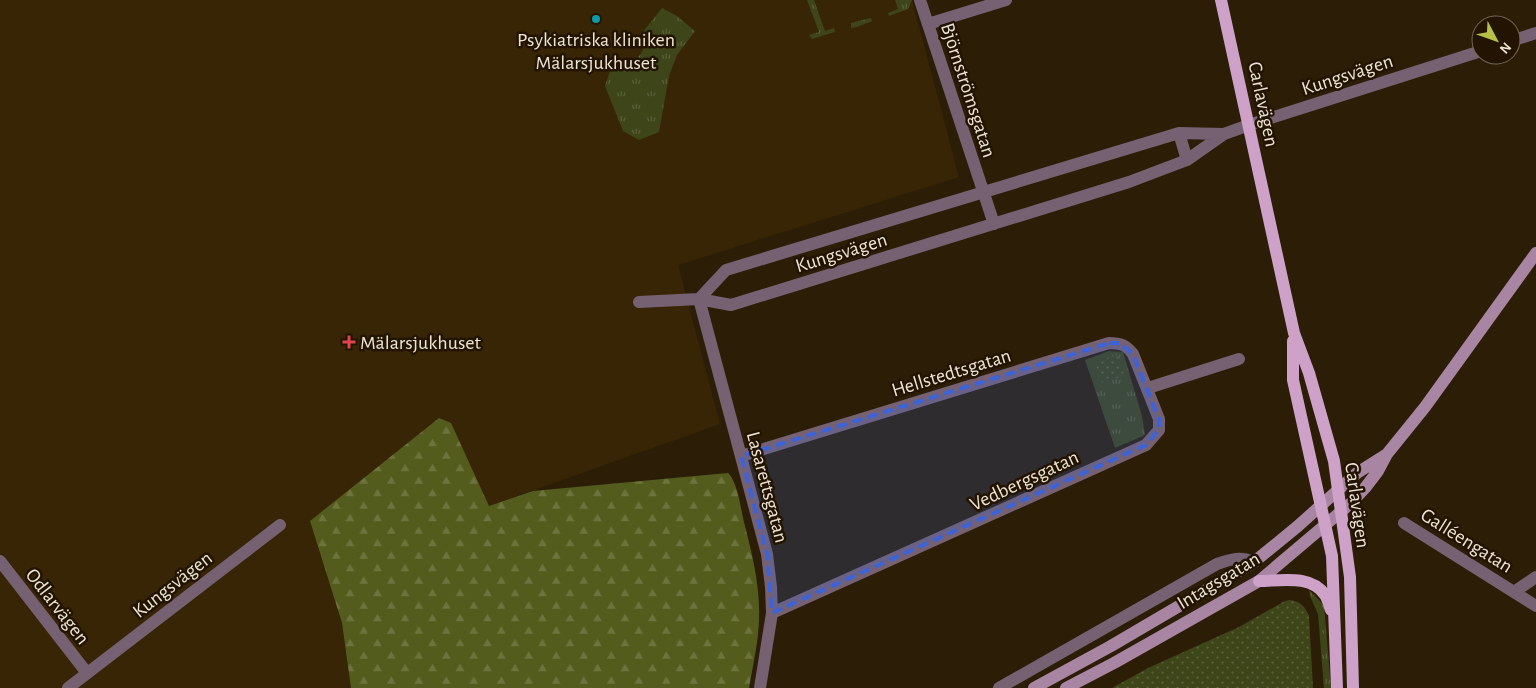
<svg xmlns="http://www.w3.org/2000/svg" width="1536" height="688" viewBox="0 0 1536 688" font-family="'Alegreya Sans',sans-serif">
<style>
.built{fill:#372505}
.grass{fill:url(#grass-tufts)}
.forest{fill:url(#forest-firs)}
.park{fill:url(#park-dots)}
.lines{fill:none;stroke-linecap:round;stroke-linejoin:round}
.street{stroke:#766173;stroke-width:12}
.secondary{stroke:#a886a3;stroke-width:12}
.primary{stroke:#cea2c8;stroke-width:12}
.marked{fill:#3c64d8;fill-opacity:0.2;stroke:#3c64d8;stroke-width:4;stroke-dasharray:10 6;stroke-linejoin:round}
.culture-dot{fill:#0f9aa8;stroke:#221400;stroke-width:2}
.health-dot{fill:#e0444e;stroke:#221400;stroke-width:2}
.labels{text-anchor:middle;stroke-width:5;stroke-linejoin:round;paint-order:stroke}
.poi-label{font-size:20px;fill:#ede4d6;stroke:#221400}
.street-label{font-size:20px;fill:#ede4d6;stroke:#221400}
</style>
<defs>
<pattern id="grass-tufts" width="24" height="20" patternUnits="userSpaceOnUse" patternTransform="scale(1.25)"><rect width="24" height="20" fill="#3e4518"/><path d="M3 7l-1-3M5 7V3M7 7l1-3M15 17l-1-3M17 17v-4M19 17l1-3" fill="none" stroke="#5a6039"/></pattern>
<pattern id="forest-firs" width="22" height="20" patternUnits="userSpaceOnUse" patternTransform="scale(1.25)"><rect width="22" height="20" fill="#535c1d"/><path d="M5 1l3.5 6h-7zM16 11l3.5 6h-7z" fill="#6c733d"/></pattern>
<pattern id="park-dots" width="8" height="8" patternUnits="userSpaceOnUse" patternTransform="scale(1.25)"><rect width="8" height="8" fill="#3e4518"/><path d="M2 2h.1M6 6h.1" fill="none" stroke="#5a6039" stroke-width="1.8" stroke-linecap="round"/></pattern>
</defs>
<rect width="100%" height="100%" fill="#2c1e06"/>
<!-- built -->
<path class="built" d="M 0,0 L 912,0 L 959,177 L 678,265 L 720,424 L 489,506 L 451,424 L 310,521 L 342,623 L 351,688 L 0,688 Z"/>
<!-- grass -->
<path class="grass" d="M 807,0 L 814,0 L 825,31 L 834,28 L 835,32 L 812,39 L 809,35 L 819,32 Z
M 895,0 L 912,0 L 908,9 L 889,16 L 888,13 L 898,9 Z
M 662,8 L 677,16 L 695,31 L 677,55 L 669,76 L 659,132 L 639,140 L 623,131 L 605,86 L 611,68 C 630,62 650,59 642,33 Z
M 871,18 L 872,21 L 857,27 L 851,28 L 851,23 Z
M 1109,351 L 1123,352 L 1142,416 L 1145,435 L 1115,448 L 1085,360 Z
M 1309,590 L 1324,605 L 1331,688 L 1324,688 L 1318,614 L 1310,596 Z"/>
<!-- forest -->
<path class="forest" d="M 439,418 L 451,423 L 489,506 L 533,491 L 728,473 L 730,475 C 738,487 740,504 743,518 C 751,550 760,583 759,616 C 759,640 753,664 749,688 L 351,688 L 342,623 L 310,521 Z"/>
<!-- park -->
<path class="park" d="M 1118,355 L 1125,376 L 1100,383 L 1095,361 Z
M 1289,600 C 1300,601 1305,606 1309,616 L 1313,688 L 1112,688 L 1148,668 L 1239,627 L 1283,602 Z"/>
<g class="lines">
<!-- street -->
<path class="street" d="M 920,0 L 994,224
M 928,24 L 1006,0
M 1511,41 L 1536,33
M 1179,133 L 1187,160
M 699,299 L 726,270 L 1179,133 L 1224,134
M 699,299 L 767,554 L 771,587 L 772,613 L 760,688
M 639,302 L 699,299 L 731,305 L 1129,182 L 1187,160 L 1224,134 L 1249,125 L 1481,51
M 1148,388 L 1239,359
M 741,456 L 1109,343 C 1121,343 1126,345 1133,354 L 1159,419 L 1159,430 L 1146,445 L 772,613
M 1404,523 L 1536,606
M 0,561 L 87,673
M 1514,592 L 1536,577
M 68,688 L 280,525
M 999,688 L 1217,564 C 1231,559 1241,556 1254,562"/>
<!-- secondary -->
<path class="secondary" d="M 1034,688 L 1111,646 L 1254,562 L 1298,526 L 1357,473 L 1387,454
M 1066,688 L 1114,663 L 1259,581 L 1350,504 L 1365,488 L 1378,471 L 1387,454 L 1425,407 L 1536,253"/>
<!-- primary -->
<path class="primary" d="M 1221,0 L 1294,333 L 1309,373 L 1334,461 L 1350,577 L 1353,688
M 1293,341 L 1293,380 L 1332,556 L 1337,688
M 1259,581 C 1280,581 1311,574 1325,595 C 1328,599 1329,605 1331,610"/>
</g>
<!-- marked area -->
<path class="marked" d="M 1109,343 L 1120,343 L 1133,354 L 1159,419 L 1159,430 L 1146,445 L 772,613 L 767,554 L 741,456 Z"/>
<!-- markers -->
<circle class="culture-dot" cx="596" cy="19" r="5"/>
<path class="health-dot" d="M346.5 334.5h5v5h5v5h-5v5h-5v-5h-5v-5h5z"/>
<g class="labels">
<!-- poi labels -->
<g class="poi-label">
<text x="596" y="46">Psykiatriska kliniken<tspan x="596" dy="23">Mälarsjukhuset</tspan></text>
<text x="360" y="349" text-anchor="start">Mälarsjukhuset</text>
</g>
<!-- street labels -->
<g class="street-label">
<text transform="translate(1347 74) rotate(-18)" y="7">Kungsvägen</text>
<text transform="translate(969 90) rotate(72)" y="7">Björnströmsgatan</text>
<text transform="translate(1264 104) rotate(78)" y="7">Carlavägen</text>
<text transform="translate(841 252) rotate(-17)" y="7">Kungsvägen</text>
<text transform="translate(951 372) rotate(-17)" y="7">Hellstedtsgatan</text>
<text transform="translate(1024 480) rotate(-25)" y="7">Vedbergsgatan</text>
<text transform="translate(768 487) rotate(75)" y="7">Lasarettsgatan</text>
<text transform="translate(1358 505) rotate(82)" y="7">Carlavägen</text>
<text transform="translate(1467 540) rotate(32)" y="7">Galléengatan</text>
<text transform="translate(1218 580) rotate(-31)" y="7">Intagsgatan</text>
<text transform="translate(172 584) rotate(-38)" y="7">Kungsvägen</text>
<text transform="translate(58 606) rotate(52)" y="7">Odlarvägen</text>
</g>
</g>
<!-- north arrow -->
<g transform="translate(1496 40) rotate(131)"><circle r="24" fill="#221400" stroke="#736756"/>
<path d="M0-4L9 19L0 12L-9 19Z" fill="#b7c148"/>
<text y="-8" font-size="14" font-weight="bold" text-anchor="middle" fill="#ede4d6">N</text>
</g>
</svg>
